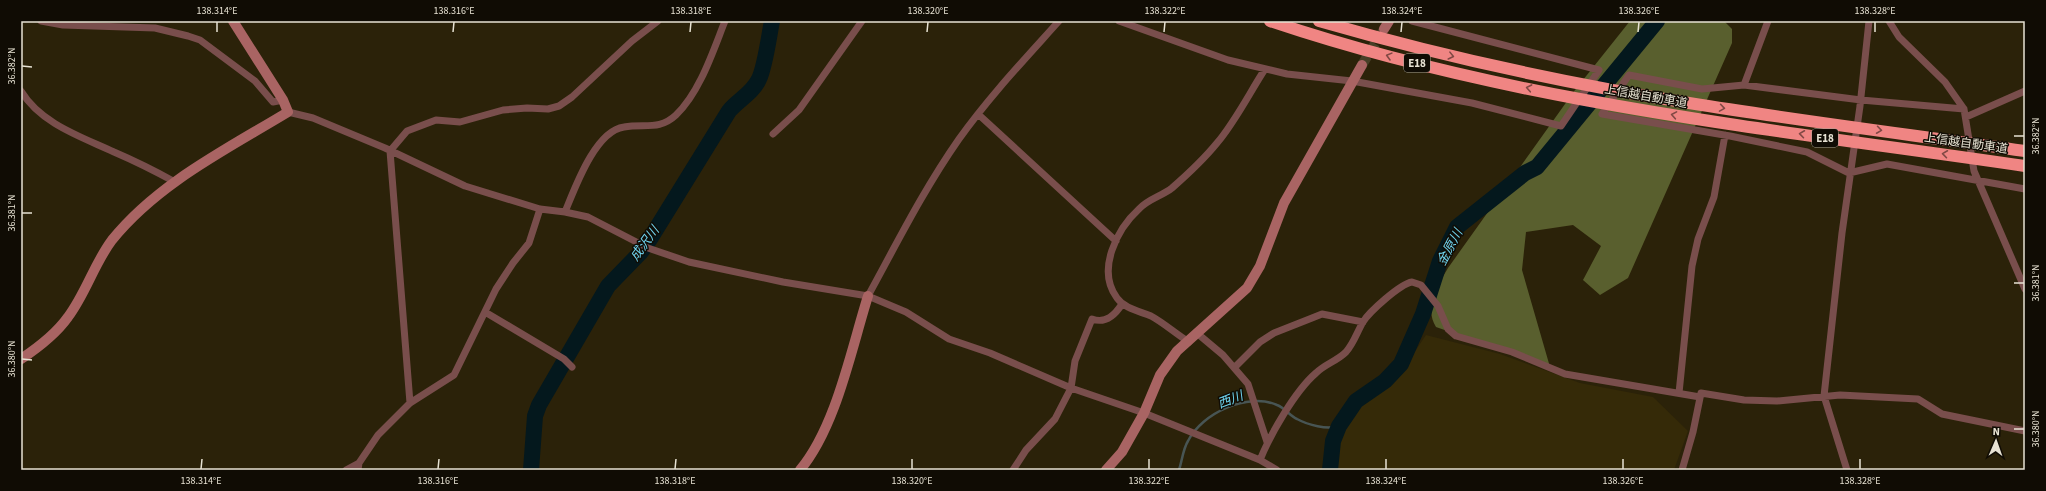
<svg xmlns="http://www.w3.org/2000/svg" width="2046" height="491" viewBox="0 0 2046 491" font-family="'Source Sans 3','Noto Sans JP',sans-serif">
<style>
.built{fill:#352a08}
.forest{fill:#595f2e}
.lines{fill:none;stroke-linecap:round;stroke-linejoin:round}
.stream{stroke:#485554;stroke-width:2.5}
.river{stroke:#04181d;stroke-width:16}
.secondary-tunnel{stroke:#473f27;stroke-width:10;stroke-dasharray:10 5;stroke-linecap:butt}
.street{stroke:#794e4c;stroke-width:7}
.secondary{stroke:#a96463;stroke-width:10}
.highway{stroke:#f08583;stroke-width:12}
.oneway{stroke:#804844}
.ticks{fill:none;stroke:#e7e2d3;stroke-width:1.5}
.labels{text-anchor:middle;stroke-width:3;stroke-linejoin:round;paint-order:stroke}
.shield{fill:#100c04;stroke:#a6a295;stroke-width:1}
.shield-label{font-size:11px;font-weight:bold;fill:#e7e2d3}
.street-label{font-size:12px;fill:#e7e2d3;stroke:#100c04}
.water-label{font-size:13px;font-style:italic;fill:#6fd3ee;stroke:#100c04}
.neatline{fill:none;stroke:#e7e2d3;stroke-width:1.5}
.ticks-label{font-size:10px;text-anchor:middle;fill:#e7e2d3}
</style>
<rect width="100%" height="100%" fill="#2b2209"/>
<!-- built -->
<path class="built" d="M 1426,335 L 1500,354 L 1580,383 L 1653,397 L 1688,431 L 1674,470 L 1337,470 L 1339,439 L 1354,411 L 1402,371 Z"/>
<!-- forest -->
<path class="forest" d="M 1630,21 L 1724,21 L 1732,29 L 1732,43 L 1628,278 L 1600,295 L 1583,280 L 1601,246 L 1573,225 L 1526,232 L 1522,270 L 1550,367 L 1436,327 C 1424,309 1438,285 1448,268 L 1575,90 Z"/>
<g class="lines">
<!-- stream -->
<path class="stream" d="M 1179,470 C 1182,461 1183,449 1188,441 C 1202,413 1248,392 1277,405 C 1285,408 1290,416 1297,419 C 1308,425 1327,430 1339,426"/>
<!-- river -->
<path class="river" d="M 531,470 L 535,416 L 539,405 L 608,286 L 641,252 L 650,239 L 729,111 C 738,100 753,93 759,79 C 765,67 769,36 772,21
M 1330,470 L 1333,441 L 1339,426 L 1356,401 L 1385,381 L 1401,364 L 1423,314 L 1440,261 L 1457,227 L 1525,173 L 1537,167 L 1657,21"/>
<!-- secondary-tunnel -->
<path class="secondary-tunnel" d="M 1362,65 L 1383,31"/>
<!-- street -->
<path class="street" d="M 41,21 L 63,25 L 155,28 L 188,36 L 200,40 L 255,81 L 273,102 L 283,100
M 1119,21 L 1228,60 L 1287,74 L 1352,81 L 1472,103 L 1561,126 L 1599,70 L 1412,21
M 1889,21 L 1899,37 L 1945,82 L 1964,109 L 1974,171 L 2025,289
M 1744,85 L 1768,21
M 21,91 C 41,124 82,137 114,152 C 135,161 155,171 175,182
M 1964,109 L 1861,100 L 1744,85 L 1702,89 L 1629,75 L 1602,114 L 1730,136 L 1807,152 L 1849,173 L 1887,164 L 2025,189
M 288,112 L 313,118 L 385,148 L 465,186 L 540,209 L 565,212 L 588,217 L 648,248 L 689,262 L 783,282 L 868,296 L 906,312 L 949,339 L 990,353 L 1071,388 L 1144,413 L 1260,460 L 1277,470
M 978,114 L 1116,241
M 1966,117 L 2025,91
M 773,134 L 799,110 L 862,21
M 565,212 C 575,188 595,131 624,127 C 644,123 659,131 676,115 C 700,92 713,51 725,21
M 868,296 C 897,243 924,189 959,139 C 989,97 1024,60 1059,21
M 485,312 L 564,359 L 572,367
M 1198,334 L 1223,355 L 1248,384 L 1267,442
M 1189,342 C 1176,334 1164,323 1151,316 C 1139,311 1125,309 1117,298 C 1096,270 1117,229 1139,209 C 1148,199 1162,196 1172,188 C 1188,174 1204,159 1217,143 C 1235,122 1250,92 1265,69
M 1235,367 L 1260,342 L 1274,333 L 1312,318 L 1322,314 L 1363,322
M 1679,393 L 1692,266 L 1698,239 L 1714,197 L 1725,135
M 410,403 L 390,151 L 407,131 L 436,120 L 460,122 L 503,110 L 527,108 L 548,109 L 559,106 L 572,97 L 632,41 L 658,21
M 1260,460 C 1270,435 1295,391 1316,373 C 1325,364 1337,361 1346,352 C 1354,343 1357,332 1363,322 C 1369,312 1400,284 1412,282 L 1421,285 L 1438,306 L 1448,329 L 1456,336 L 1512,352 L 1565,374 L 1700,397
M 346,470 L 359,463
M 358,470 L 359,463 L 378,435 L 410,403 L 454,375 L 496,289 L 513,263 L 529,243 L 540,209
M 1013,470 L 1026,450 L 1055,419 L 1071,388 L 1075,361 L 1092,319 C 1106,324 1115,315 1122,304
M 1682,470 L 1693,432 L 1701,393 L 1744,400 L 1777,401 L 1840,395 L 1918,399 L 1942,414 L 2025,431
M 1847,470 L 1824,396 L 1842,233 L 1860,106 L 1869,21"/>
<!-- secondary -->
<path class="secondary" d="M 1384,29 L 1389,21
M 21,359 C 39,347 56,334 68,317 C 86,293 94,264 112,240 C 158,183 227,149 288,112 L 283,100 L 233,21
M 800,470 C 836,427 851,350 868,296
M 1106,470 L 1122,452 L 1144,413 L 1160,375 L 1177,351 L 1247,288 L 1260,266 L 1284,203 L 1362,65"/>
<!-- highway -->
<path class="highway" d="M 1270,21 C 1513,103 1772,129 2025,166
M 1319,21 C 1440,56 1564,83 1689,103 C 1801,121 1913,135 2025,151"/>
</g>
<!-- one-way arrows -->
<defs><path id="oneway-chevron" d="M-2-3.5L2.5 0L-2 3.5" fill="none" stroke-width="1.6" stroke-linecap="round" stroke-linejoin="round"/></defs>
<g class="oneway">
<use href="#oneway-chevron" transform="translate(1389 56) rotate(-165)"/>
<use href="#oneway-chevron" transform="translate(1451 56) rotate(14)"/>
<use href="#oneway-chevron" transform="translate(1529 88) rotate(-169)"/>
<use href="#oneway-chevron" transform="translate(1722 108) rotate(9)"/>
<use href="#oneway-chevron" transform="translate(1674 115) rotate(-170)"/>
<use href="#oneway-chevron" transform="translate(1879 130) rotate(8)"/>
<use href="#oneway-chevron" transform="translate(1802 134) rotate(-172)"/>
<use href="#oneway-chevron" transform="translate(1945 154) rotate(-172)"/>
</g>
<!-- ticks -->
<path class="ticks" d="M 217,32 L 217,22M 453,32 L 454,22M 690,32 L 691,22M 927,32 L 928,22M 1164,32 L 1165,22M 1401,32 L 1402,22M 1638,32 L 1639,22M 1875,32 L 1875,22M 22,66 L 32,67M 2014,136 L 2024,136M 22,213 L 32,213M 2014,283 L 2024,283M 22,359 L 32,360M 2014,429 L 2024,429M 201,469 L 202,459M 438,469 L 439,459M 675,469 L 676,459M 912,469 L 912,459M 1149,469 L 1149,459M 1386,469 L 1386,459M 1623,469 L 1623,459M 1860,469 L 1860,459"/>
<g class="labels">
<!-- shield labels -->
<g class="shield">
<rect x="1404" y="54" width="26" height="18" rx="3"/>
<rect x="1812" y="129" width="26" height="18" rx="3"/>
</g>
<g class="shield-label">
<text x="1417" y="67">E18</text>
<text x="1825" y="142">E18</text>
</g>
<!-- street labels -->
<g class="street-label">
<text transform="translate(1646 96) rotate(10)" y="4">上信越自動車道</text>
<text transform="translate(1966 143) rotate(8)" y="4">上信越自動車道</text>
</g>
<!-- water labels -->
<g class="water-label">
<text transform="translate(644 243) rotate(-54)" y="5">成沢川</text>
<text transform="translate(1449 247) rotate(-62)" y="5">金原川</text>
<text transform="translate(1230 399) rotate(-21)" y="5">西川</text>
</g>
</g>
<!-- border -->
<rect width="2046" height="491" fill="none" stroke="#100c04" stroke-width="44"/>
<!-- north arrow -->
<g transform="translate(1996 441) rotate(2)" stroke="#100c04" stroke-width="3" paint-order="stroke">
<path d="M0-3L7 15L0 10L-7 15Z" fill="#e7e2d3"/>
<text y="-6" font-size="11" font-weight="bold" text-anchor="middle" fill="#e7e2d3">N</text>
</g>
<rect x="22" y="22" width="2002" height="447" class="neatline"/>
<g class="ticks-label">
<text x="217" y="14">138.314°E</text>
<text x="454" y="14">138.316°E</text>
<text x="691" y="14">138.318°E</text>
<text x="928" y="14">138.320°E</text>
<text x="1165" y="14">138.322°E</text>
<text x="1402" y="14">138.324°E</text>
<text x="1639" y="14">138.326°E</text>
<text x="1875" y="14">138.328°E</text>
<text transform="translate(11 66) rotate(-90)" y="4">36.382°N</text>
<text transform="translate(2035 136) rotate(-90)" y="4">36.382°N</text>
<text transform="translate(11 213) rotate(-90)" y="4">36.381°N</text>
<text transform="translate(2035 283) rotate(-90)" y="4">36.381°N</text>
<text transform="translate(11 359) rotate(-90)" y="4">36.380°N</text>
<text transform="translate(2035 429) rotate(-90)" y="4">36.380°N</text>
<text x="201" y="484">138.314°E</text>
<text x="438" y="484">138.316°E</text>
<text x="675" y="484">138.318°E</text>
<text x="912" y="484">138.320°E</text>
<text x="1149" y="484">138.322°E</text>
<text x="1386" y="484">138.324°E</text>
<text x="1623" y="484">138.326°E</text>
<text x="1860" y="484">138.328°E</text>
</g>
</svg>
